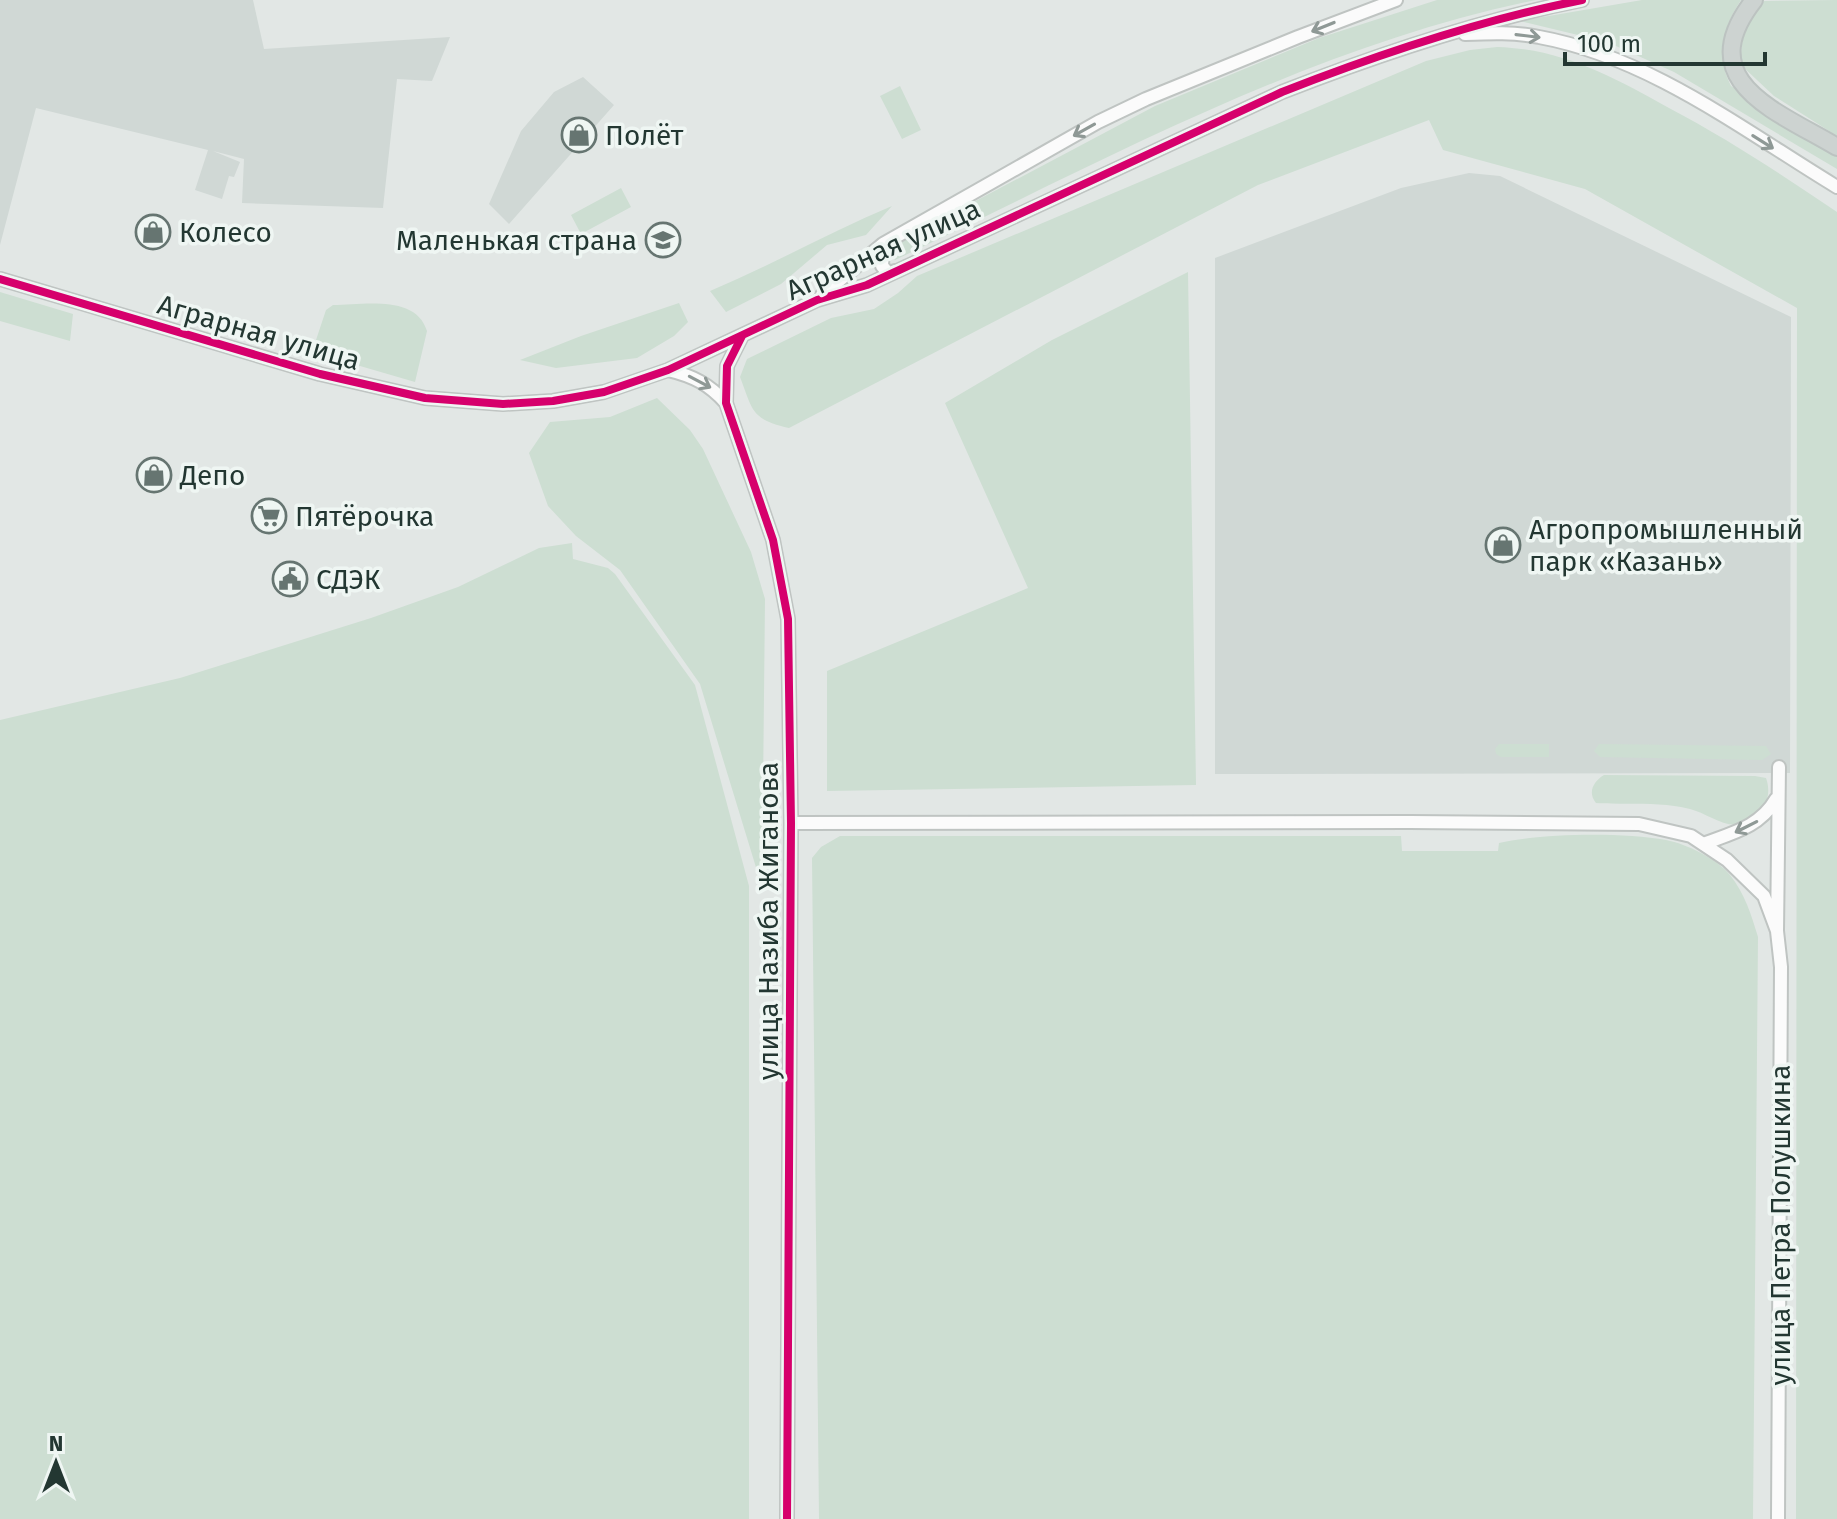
<svg xmlns="http://www.w3.org/2000/svg" width="1837" height="1519" viewBox="0 0 1837 1519" font-family="'Fira Sans',sans-serif">
<style>
.built{fill:#d0d8d5}
.green{fill:#cdded2}
.lines{fill:none;stroke-linecap:round;stroke-linejoin:round}
.minor-casing{stroke:#bfc4c2;stroke-width:16}
.major-casing{stroke:#bcc3c1;stroke-width:20}
.minor{stroke:#fbfbfb;stroke-width:12}
.major{stroke:#cdd3d1;stroke-width:16}
.cycleway-casing{stroke:#eff6f3;stroke-width:13}
.cycleway{stroke:#d6006c;stroke-width:8}
.oneway{stroke:#8f9996}
.labels{text-anchor:middle;stroke-width:7;stroke-linejoin:round;paint-order:stroke}
.poi-label{font-size:28px;fill:#233732;stroke:#eff6f3;text-anchor:start}
.street-label{font-size:28px;fill:#233732;stroke:#eff6f3}
</style>
<rect width="100%" height="100%" fill="#e2e7e5"/>
<!-- built -->
<path class="built" d="M 0,0 L 253,0 L 264,49 L 450,37 L 432,81 L 397,79 L 383,208 L 242,203 L 244,159 L 213,151 L 240,162 L 234,177 L 229,176 L 222,199 L 195,190 L 208,150 L 36,108 L 0,245 Z
M 583,77 L 614,105 L 509,224 L 489,204 L 521,131 L 554,92 Z
M 1469,173 L 1500,176 L 1791,317 L 1790,773 L 1215,774 L 1215,258 L 1401,188 Z"/>
<!-- green -->
<path class="green" d="M 1437,0 L 1536,0 C 1308,47 1104,161 895,260 L 889,247 L 1155,106 L 1319,38 Z
M 1642,0 L 1741,0 C 1723,28 1715,55 1731,86 L 1837,155 L 1837,169 L 1674,72 L 1607,42 L 1520,21 Z
M 1837,0 L 1837,136 L 1774,96 L 1741,65 C 1740,35 1747,25 1764,1 Z
M 1497,47 C 1563,49 1613,77 1669,108 C 1728,139 1782,175 1837,212 L 1837,1519 L 1796,1519 L 1797,308 L 1585,189 L 1443,150 L 1429,120 L 1258,185 L 789,428 C 751,419 753,411 740,377 L 747,359 L 831,318 L 874,309 L 898,293 L 917,276 L 1426,61 L 1470,50 Z
M 900,86 L 921,130 L 902,139 L 880,96 Z
M 621,188 L 631,207 L 581,234 L 571,215 Z
M 892,206 L 866,235 L 827,245 L 781,284 L 726,312 L 710,291 C 772,265 830,232 892,206 Z
M 1188,272 L 1196,785 L 827,791 L 827,671 L 1028,588 L 945,403 L 1052,340 Z
M 0,292 L 73,314 L 70,341 L 0,321 Z
M 679,303 L 688,322 L 674,336 L 637,358 L 556,368 L 520,360 L 581,336 Z
M 333,305 C 362,305 416,294 427,331 L 415,382 L 312,352 L 326,310 Z
M 657,398 L 690,430 L 703,449 L 751,552 L 765,599 L 762,887 L 700,684 L 620,570 L 576,536 L 548,506 L 529,453 L 550,422 L 610,417 Z
M 572,543 L 573,559 L 608,568 L 615,574 L 695,685 L 749,886 L 749,1519 L 0,1519 L 0,720 L 180,678 L 371,618 L 458,587 L 539,548 Z
M 1499,744 L 1549,744 L 1549,757 L 1501,757 L 1496,754 L 1495,749 Z
M 1599,744 L 1766,746 L 1771,754 L 1762,760 L 1600,757 L 1594,751 Z
M 1604,775 L 1755,776 L 1766,778 C 1773,797 1763,816 1744,823 C 1726,830 1707,813 1690,809 C 1659,801 1627,805 1596,803 C 1587,792 1594,781 1604,775 Z
M 840,836 L 1401,836 L 1402,851 L 1498,851 L 1499,843 C 1542,833 1622,832 1666,840 C 1687,844 1717,859 1730,875 C 1745,894 1751,914 1758,937 L 1753,1519 L 819,1519 L 812,858 L 821,847 Z"/>
<g class="lines">
<!-- minor casing -->
<g class="minor-casing">
<path id="minor" d="M 1465,34 C 1490,33 1515,32 1539,37 C 1649,57 1743,130 1837,187
M 883,244 L 882,266 L 889,274 L 895,271
M 0,279 L 320,374 L 425,398 L 503,404 L 553,401 L 604,392 L 668,370 L 817,300 L 867,285 L 1282,92 C 1379,54 1480,20 1582,0
M 822,295 L 883,244 L 1098,122 L 1146,99 L 1298,37 L 1396,0
M 742,336 L 727,366 L 726,403 L 773,540 L 788,619 L 791,823 L 787,1519
M 668,370 C 693,376 709,384 726,403
M 791,823 L 1410,822 L 1639,824 L 1691,836 L 1727,860 L 1764,896 L 1777,931
M 1703,844 C 1732,833 1760,827 1776,799
M 1778,1519 L 1781,967 L 1777,931 L 1779,767"/>
</g>
<!-- major casing -->
<g class="major-casing">
<path id="major" d="M 1754,0 C 1690,82 1777,111 1837,147"/>
</g>
<!-- minor -->
<use href="#minor" class="minor"/>
<!-- major -->
<use href="#major" class="major"/>
<!-- cycleway casing -->
<g class="cycleway-casing">
<path id="cycleway" d="M 0,279 L 320,374 L 425,398 L 503,404 L 553,401 L 604,392 L 668,370 L 817,300 L 867,285 L 1282,92 C 1379,54 1480,20 1582,0
M 742,336 L 727,366 L 726,403 L 773,540 L 788,619 L 791,823 L 787,1519"/>
</g>
<!-- cycleway -->
<use href="#cycleway" class="cycleway"/>
</g>
<!-- one-way arrows -->
<defs><path id="oneway-shaft" d="M-6 0H5M1.5-3L5.5 0L1.5 3" fill="none" stroke-width="1.6" stroke-linecap="round" stroke-linejoin="round" transform="scale(2)"/></defs>
<g class="oneway">
<use href="#oneway-shaft" transform="translate(1323 27) rotate(158)"/>
<use href="#oneway-shaft" transform="translate(1528 36) rotate(7)"/>
<use href="#oneway-shaft" transform="translate(1084 130) rotate(151)"/>
<use href="#oneway-shaft" transform="translate(1763 142) rotate(32)"/>
<use href="#oneway-shaft" transform="translate(700 382) rotate(28)"/>
<use href="#oneway-shaft" transform="translate(1746 827) rotate(153)"/>
</g>
<!-- icons -->
<defs>
<g id="shop-ring" transform="scale(1.8)"><circle r="9.5" fill="#eff6f3" stroke="#667571" stroke-width="1.5"/><path d="M-5-2.5h2.3a2.7 3.5 0 0 1 5.4 0H5L5.5 6h-11ZM-1.5-2.5h3a1.5 2.3 0 0 0-3 0Z" fill="#667571"/></g>
<g id="school-ring" transform="scale(1.8)"><circle r="9.5" fill="#eff6f3" stroke="#667571" stroke-width="1.5"/><path d="M0-5L7-2L0 1L-7-2ZM-4 1L0 2.5L4 1V4Q0 6-4 4Z" fill="#667571"/></g>
<g id="supermarket-ring" transform="scale(1.8)"><circle r="9.5" fill="#eff6f3" stroke="#667571" stroke-width="1.5"/><path d="M-6-5.5h2.5l.6 2H6L4.5 2H-2.5L-4.4-4H-6ZM-1.5 3.2a1.3 1.3 0 1 0 .1 0ZM3 3.2a1.3 1.3 0 1 0 .1 0Z" fill="#667571"/></g>
<g id="civic-ring" transform="scale(1.8)"><circle r="9.5" fill="#eff6f3" stroke="#667571" stroke-width="1.5"/><path d="M-.6-6.5H3V-4.5H.6V-3L4-1V1h2V6H-6V1h2V-1L-.6-3ZM-1.2 2.5V6h2.4V2.5Z" fill="#667571"/></g>
</defs>
<g fill-rule="evenodd">
<use href="#shop-ring" x="579" y="135"/>
<use href="#shop-ring" x="153" y="232"/>
<use href="#school-ring" x="663" y="240"/>
<use href="#shop-ring" x="154" y="475"/>
<use href="#supermarket-ring" x="269" y="516"/>
<use href="#shop-ring" x="1503" y="545"/>
<use href="#civic-ring" x="290" y="579"/>
</g>
<g class="labels">
<!-- poi labels -->
<g class="poi-label">
<text x="605" y="145">Полёт</text>
<text x="179" y="242">Колесо</text>
<text x="637" y="250" text-anchor="end">Маленькая страна</text>
<text x="180" y="485">Депо</text>
<text x="295" y="526">Пятёрочка</text>
<text x="1529" y="539">Агропромышленный<tspan x="1529" dy="32">парк «Казань»</tspan></text>
<text x="316" y="589">СДЭК</text>
</g>
<!-- street labels -->
<g class="street-label">
<text transform="translate(883 249) rotate(-24)" y="10">Аграрная улица</text>
<text transform="translate(259 332) rotate(16)" y="10">Аграрная улица</text>
<text transform="translate(768 921) rotate(-90)" y="10">улица Назиба Жиганова</text>
<text transform="translate(1780 1225) rotate(-90)" y="10">улица Петра Полушкина</text>
</g>
</g>
<!-- north arrow -->
<g transform="translate(56 1463)" stroke="#eff6f3" stroke-width="6" paint-order="stroke">
<path d="M0-6L14 30L0 20L-14 30Z" fill="#233732"/>
<text y="-12" font-size="22" font-weight="bold" text-anchor="middle" fill="#233732">N</text>
</g>
<!-- scale -->
<path d="M1565 52v12h200v-12" fill="none" stroke="#233732" stroke-width="4"/>
<text x="1577" y="52" font-size="24" fill="#233732" stroke="#eff6f3" stroke-width="6" paint-order="stroke">100 m</text>
</svg>
